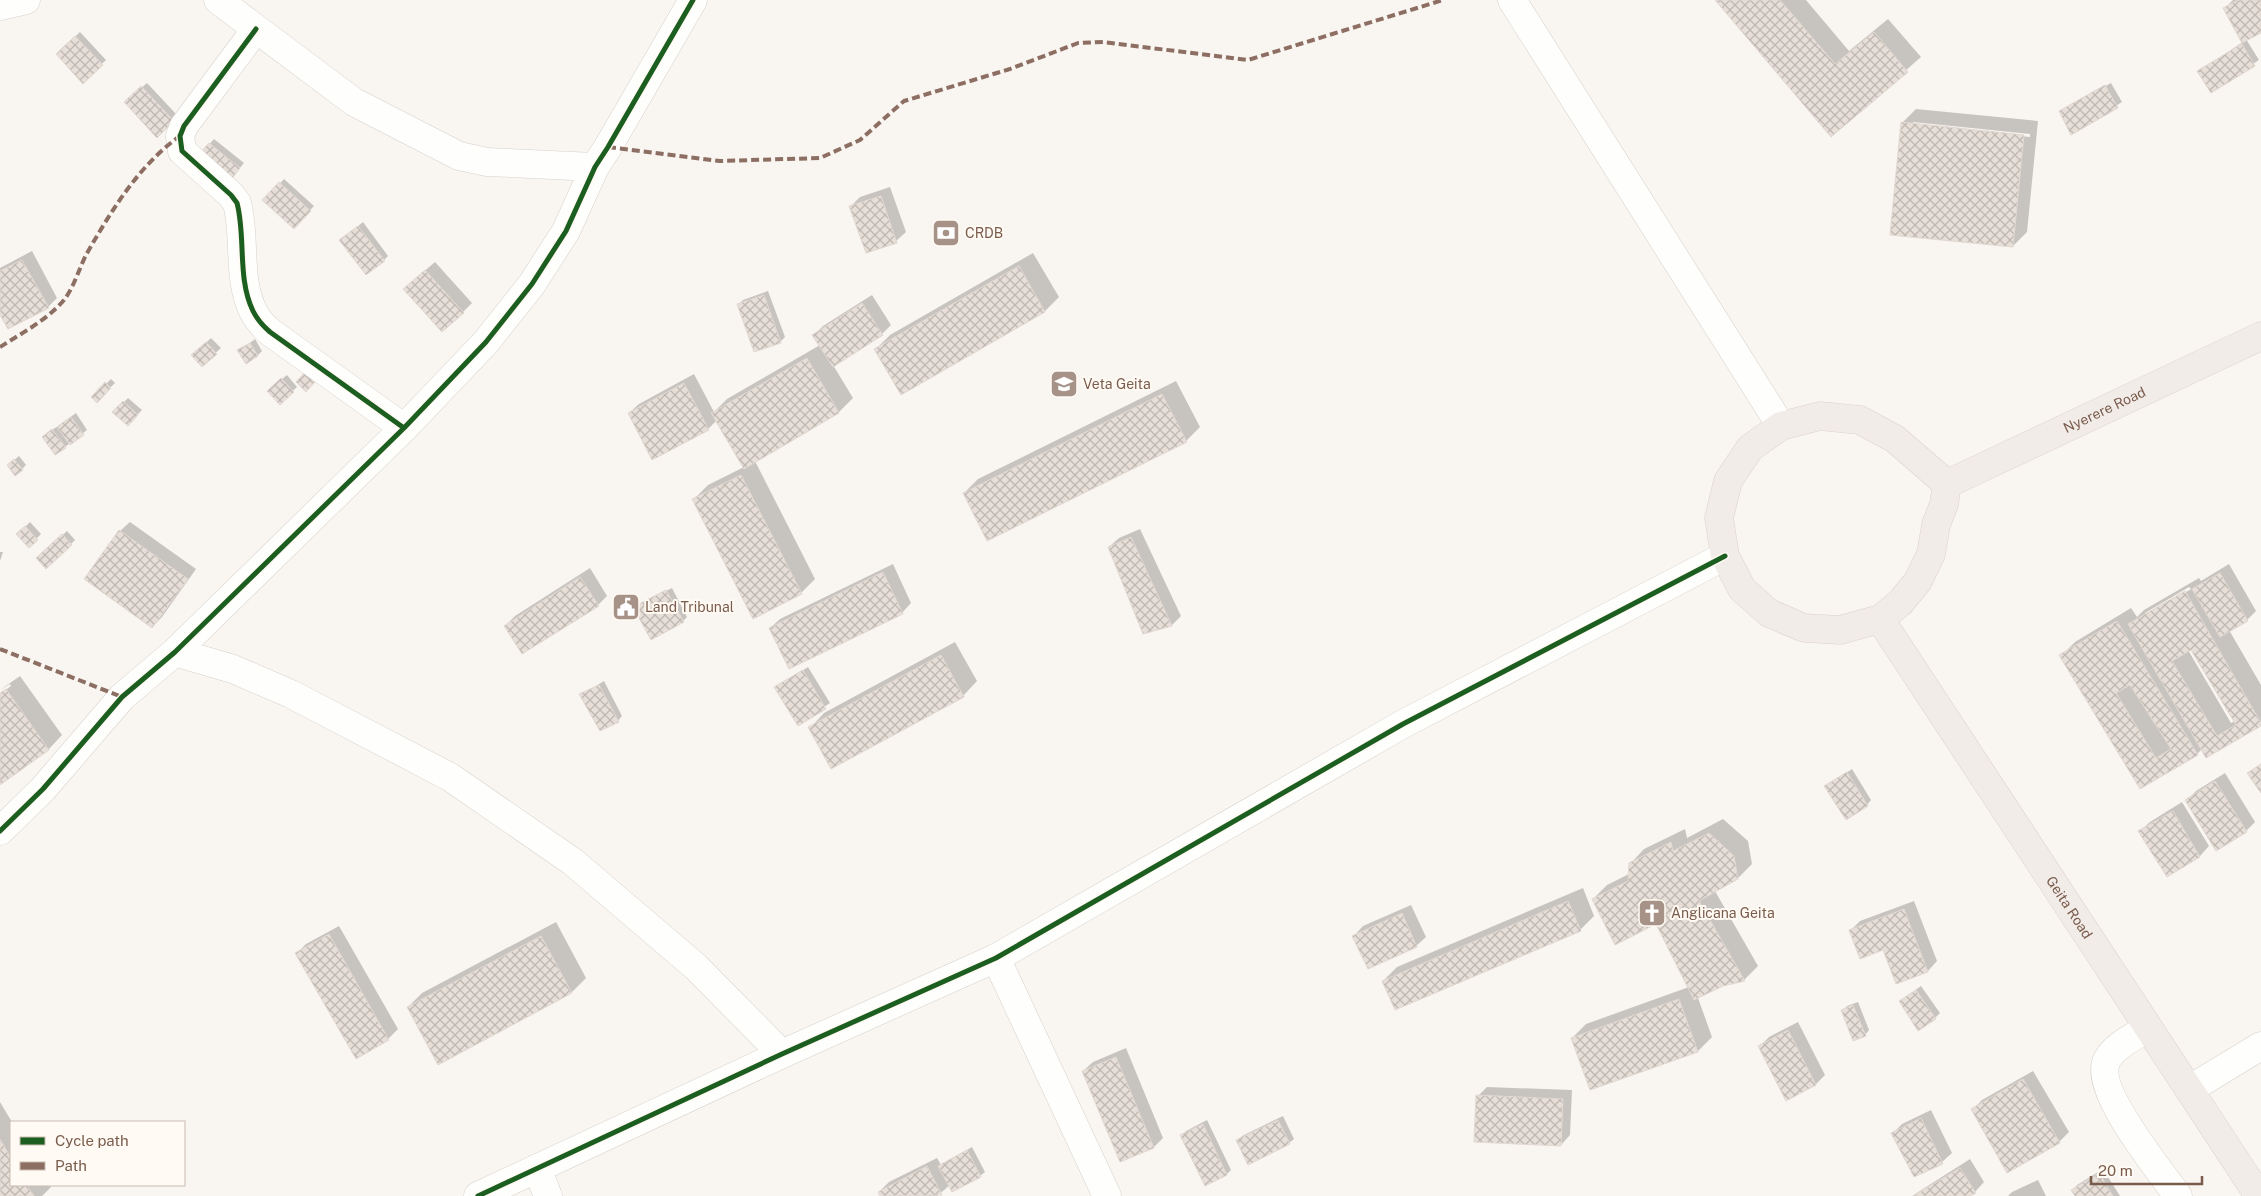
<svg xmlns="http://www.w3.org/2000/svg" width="2261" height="1196" viewBox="0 0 2261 1196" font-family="'Public Sans',sans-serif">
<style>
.shadow{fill:#0003;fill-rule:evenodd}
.building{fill:url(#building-cross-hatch);stroke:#e2d8d2;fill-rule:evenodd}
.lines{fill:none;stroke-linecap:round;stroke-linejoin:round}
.minor-casing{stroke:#d7d1cb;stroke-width:29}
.tertiary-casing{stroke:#d7d1cb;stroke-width:29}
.trunk-casing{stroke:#dad1cc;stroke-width:29}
.minor{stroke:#fefefd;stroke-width:28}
.tertiary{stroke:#fefefd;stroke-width:28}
.trunk{stroke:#f2ece8;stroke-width:28}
.quiet{stroke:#8d6e63;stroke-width:4;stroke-dasharray:8 4;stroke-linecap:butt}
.cycleway-casing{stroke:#fffaf3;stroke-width:8}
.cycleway{stroke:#1b5e20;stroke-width:5}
.labels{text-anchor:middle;stroke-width:4;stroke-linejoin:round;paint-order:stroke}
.poi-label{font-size:14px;fill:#7a5c4d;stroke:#fffaf3;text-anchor:start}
.street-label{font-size:14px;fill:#7a5c4d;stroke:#fffaf3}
</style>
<defs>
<pattern id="building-cross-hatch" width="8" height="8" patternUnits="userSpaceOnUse" patternTransform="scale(1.25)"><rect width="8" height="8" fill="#e6ded7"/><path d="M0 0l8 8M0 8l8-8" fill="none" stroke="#bfb7b1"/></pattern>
</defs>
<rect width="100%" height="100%" fill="#f9f5f0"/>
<!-- shadow -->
<path class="shadow" d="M 1716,0 L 1806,0 L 1849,51 L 1888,19 L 1921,57 L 1832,135 Z
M 2233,0 L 2261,0 L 2261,31 L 2246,39 L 2259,60 L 2212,91 L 2199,71 L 2243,42 L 2225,8 Z
M 80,32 L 106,60 L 83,82 L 57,54 Z
M 147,83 L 178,116 L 157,136 L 125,102 Z
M 2111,83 L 2122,102 L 2072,133 L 2060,111 Z
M 1916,109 L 2038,121 L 2027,232 L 2013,246 L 1902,123 ZM 1913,122 L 2030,134 L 2030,137 L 1913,125 Z
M 214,139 L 244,163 L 234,175 L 200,155 Z
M 284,179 L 314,206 L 294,227 L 264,200 Z
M 890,187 L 906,232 L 896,241 L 851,206 L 860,197 Z
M 363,222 L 388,256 L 384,260 L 341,240 Z
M 32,251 L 57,298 L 48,307 L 0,312 L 0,268 Z
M 1033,253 L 1059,297 L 1045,311 L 901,393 L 876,349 L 890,335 Z
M 435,262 L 472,303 L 463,312 L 414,280 Z
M 768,291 L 785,337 L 780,342 L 738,305 L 743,300 Z
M 872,295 L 891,325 L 882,334 L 833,365 L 853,398 L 839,412 L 755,461 L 815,579 L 801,593 L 754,617 L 694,499 L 708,485 L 744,467 L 717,420 L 708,429 L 629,413 L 639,404 L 694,374 L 714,412 L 727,399 L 820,345 L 814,335 L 823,326 Z
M 211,338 L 221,348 L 202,365 L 198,350 Z
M 255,339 L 262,351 L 258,355 L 239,351 Z
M 287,375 L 297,387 L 280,403 L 273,386 Z
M 111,379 L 115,383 L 97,401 L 93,397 Z
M 1176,381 L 1200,427 L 1186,441 L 964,493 L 978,479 Z
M 128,398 L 142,410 L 128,424 L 114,412 Z
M 76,413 L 87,430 L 65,447 L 48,433 Z
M 19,456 L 26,465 L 22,469 L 13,461 Z
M 30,522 L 41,534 L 29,546 L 18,534 Z
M 130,522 L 196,569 L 162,617 L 152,627 L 86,579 L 120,531 Z
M 1140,529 L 1181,616 L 1172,625 L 1143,633 L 1109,547 L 1119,538 Z
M 67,531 L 75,540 L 71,544 L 42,554 Z
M 0,552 L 3,552 L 0,561 Z
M 893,564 L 911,603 L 902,613 L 770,628 L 780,619 Z
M 2229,564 L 2256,611 L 2247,620 L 2229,630 L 2261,685 L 2261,725 L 2202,749 L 2197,754 L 2140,788 L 2061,656 L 2075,642 L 2131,608 L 2137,617 L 2144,610 L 2199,578 L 2201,581 ZM 2189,587 L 2191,589 L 2145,616 L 2145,613 ZM 2191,648 L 2235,721 L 2231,723 L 2188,650 Z
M 590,568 L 607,596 L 598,605 L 505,626 L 515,616 Z
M 672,588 L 687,617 L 683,621 L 634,607 Z
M 955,642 L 977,681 L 963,696 L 832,767 L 810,728 L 824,713 Z
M 808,667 L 830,703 L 798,724 L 776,687 Z
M 20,676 L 62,735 L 49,749 L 0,783 L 0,694 L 11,686 L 10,684 L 0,690 Z
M 604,681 L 622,716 L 618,721 L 581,695 Z
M 1852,769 L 1871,800 L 1867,805 L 1826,786 Z
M 2225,773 L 2255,822 L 2246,831 L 2187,800 L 2196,791 Z
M 2182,802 L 2209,846 L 2200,856 L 2167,876 L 2140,831 L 2150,822 Z
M 1723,819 L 1748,841 L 1752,864 L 1738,878 L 1715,891 L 1758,966 L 1744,980 L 1723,985 L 1698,998 L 1712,1037 L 1698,1051 L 1591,1089 L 1572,1038 L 1586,1024 L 1689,987 L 1657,923 L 1593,899 L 1607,885 L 1629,874 L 1630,864 L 1644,849 L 1685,829 L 1687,838 Z
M 1583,888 L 1594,916 L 1580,930 L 1383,981 L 1397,967 Z
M 1914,901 L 1937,961 L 1928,971 L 1851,930 L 1860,921 Z
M 1411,905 L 1426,937 L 1416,946 L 1354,936 L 1363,926 Z
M 556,922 L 586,978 L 572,992 L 438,1063 L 408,1007 L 422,993 Z
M 339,926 L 398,1029 L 388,1039 L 297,953 L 306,944 Z
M 1921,986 L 1940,1013 L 1935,1018 L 1900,1001 Z
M 1858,1002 L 1869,1030 L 1865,1035 L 1842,1011 L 1847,1006 Z
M 1798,1022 L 1825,1075 L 1816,1084 L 1786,1099 L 1759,1047 L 1769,1037 Z
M 1126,1048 L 1163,1138 L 1154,1147 L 1121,1161 L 1083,1071 L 1093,1062 Z
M 2033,1071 L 2069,1132 L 2059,1142 L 1973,1109 L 1982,1100 Z
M 1487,1087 L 1572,1090 L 1570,1135 L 1561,1145 L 1478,1096 Z
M 0,1102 L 12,1122 L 11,1185 L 49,1185 L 51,1187 L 42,1196 L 0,1196 Z
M 1931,1110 L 1952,1153 L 1942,1162 L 1914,1176 L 1893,1133 L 1902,1124 Z
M 1283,1116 L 1294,1139 L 1289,1143 L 1237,1141 L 1242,1136 Z
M 1207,1120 L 1231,1170 L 1227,1174 L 1205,1184 L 1182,1135 L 1186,1131 Z
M 972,1147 L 985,1172 L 980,1176 L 950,1185 L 937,1196 L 881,1196 L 879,1192 L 889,1182 L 937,1158 L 941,1165 Z
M 1970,1159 L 1984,1182 L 1975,1192 L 1968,1196 L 1912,1196 Z
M 2103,1169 L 2120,1196 L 2077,1196 L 2073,1190 L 2077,1185 Z
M 2038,1180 L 2046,1196 L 2008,1196 L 2012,1192 Z"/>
<!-- building -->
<path class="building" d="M 1715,0 L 1780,0 L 1835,64 L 1874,32 L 1908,72 L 1831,137 Z
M 2238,0 L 2261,0 L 2261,33 L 2242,43 L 2223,8 Z
M 75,36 L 103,65 L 83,84 L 56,54 Z
M 2242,44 L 2255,66 L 2211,93 L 2197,71 Z
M 2105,85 L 2118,108 L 2071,135 L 2059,111 Z
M 141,86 L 174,121 L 157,138 L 124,102 Z
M 1901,122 L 2024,135 L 2013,247 L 1890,235 Z
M 209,143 L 240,168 L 230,181 L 198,155 Z
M 279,182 L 311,211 L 294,229 L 262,200 Z
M 881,196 L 897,243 L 866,253 L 849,206 Z
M 358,226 L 385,261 L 366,275 L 339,240 Z
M 22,260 L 49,308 L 8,329 L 0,315 L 0,271 Z
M 1019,266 L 1045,312 L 901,395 L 874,349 Z
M 425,270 L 464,313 L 442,332 L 403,289 Z
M 764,295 L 781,343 L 754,352 L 737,304 Z
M 862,303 L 883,335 L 833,367 L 812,335 Z
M 206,342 L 217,354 L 202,367 L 191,355 Z
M 250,343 L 258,356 L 246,364 L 237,350 Z
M 807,358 L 839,413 L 744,469 L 711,413 Z
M 305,372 L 315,382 L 306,392 L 296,382 Z
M 281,378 L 294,392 L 280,405 L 267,391 Z
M 105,382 L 111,388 L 97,403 L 91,397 Z
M 684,383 L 709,430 L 652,460 L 628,413 Z
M 1162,394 L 1187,442 L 987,541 L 963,493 Z
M 123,401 L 138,415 L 128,426 L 112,412 Z
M 71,417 L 84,435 L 70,445 L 57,427 Z
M 52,429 L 66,448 L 55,455 L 42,437 Z
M 14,459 L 23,470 L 15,476 L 7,465 Z
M 741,475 L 802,594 L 753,619 L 692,499 Z
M 25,526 L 38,540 L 29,548 L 16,534 Z
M 119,530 L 188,579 L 152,628 L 84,579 Z
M 62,534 L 72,545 L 46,569 L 36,558 Z
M 1131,537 L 1172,626 L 1143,634 L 1108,547 Z
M 883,572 L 903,614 L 789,669 L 769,628 Z
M 2220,573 L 2248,621 L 2220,637 L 2192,589 Z
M 580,577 L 599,606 L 522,654 L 504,626 Z
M 666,590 L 684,622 L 651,640 L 633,607 Z
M 2185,591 L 2261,723 L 2261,726 L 2206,758 L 2128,624 ZM 2191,650 L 2236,725 L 2217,736 L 2172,661 Z
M 2117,621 L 2198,755 L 2140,789 L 2059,655 ZM 2130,685 L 2171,749 L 2156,758 L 2116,693 Z
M 941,655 L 964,697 L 831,769 L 808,727 Z
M 803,670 L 826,709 L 798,726 L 774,687 Z
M 599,685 L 619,722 L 600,731 L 579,694 Z
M 6,689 L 49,750 L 0,785 L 0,693 Z
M 2261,764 L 2261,793 L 2247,773 Z
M 1847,772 L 1868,806 L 1846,820 L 1824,786 Z
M 2215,781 L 2247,832 L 2216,851 L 2185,800 Z
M 2173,811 L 2200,857 L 2167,877 L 2138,831 Z
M 1709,833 L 1734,856 L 1738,879 L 1699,901 L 1745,981 L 1723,986 L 1694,1000 L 1656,924 L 1615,945 L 1592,899 L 1628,881 L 1629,863 L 1671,842 L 1673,851 Z
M 1568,901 L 1581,931 L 1395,1010 L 1382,981 Z
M 1904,909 L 1928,972 L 1896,984 L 1883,950 L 1860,959 L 1849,930 Z
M 1402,913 L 1417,947 L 1368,969 L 1352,936 Z
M 329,934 L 389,1040 L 356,1059 L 295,953 Z
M 541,936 L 572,993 L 438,1065 L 407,1007 Z
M 1916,990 L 1936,1019 L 1918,1031 L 1899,1001 Z
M 1679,999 L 1698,1052 L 1590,1090 L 1571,1038 Z
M 1853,1005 L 1866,1036 L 1853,1041 L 1841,1010 Z
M 1788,1030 L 1816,1085 L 1786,1101 L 1758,1046 Z
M 1116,1057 L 1154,1148 L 1120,1162 L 1082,1071 Z
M 2023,1079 L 2060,1143 L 2007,1173 L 1971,1109 Z
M 1476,1095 L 1563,1099 L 1561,1146 L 1474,1142 Z
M 1921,1118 L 1943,1164 L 1914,1177 L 1891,1133 Z
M 1278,1120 L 1290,1144 L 1248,1165 L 1236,1140 Z
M 1203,1124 L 1227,1175 L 1205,1186 L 1180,1135 Z
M 0,1139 L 11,1158 L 11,1185 L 27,1185 L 34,1196 L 0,1196 Z
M 967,1150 L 981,1177 L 952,1192 L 938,1166 Z
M 927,1166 L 942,1195 L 880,1196 L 878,1192 Z
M 1960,1168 L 1976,1193 L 1970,1196 L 1913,1196 Z
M 2099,1173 L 2113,1196 L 2075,1196 L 2071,1190 Z"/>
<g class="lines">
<!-- minor casing -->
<g class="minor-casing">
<path id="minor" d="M 218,0 L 354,102 L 459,156 L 487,162 L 595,167
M 0,6 L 26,0
M 256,29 L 184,126 L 180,136 L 182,151 L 231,195 L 237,203 C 246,237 237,278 253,311 C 257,319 263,326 270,332 L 404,428
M 175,652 L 233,669 L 291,694 L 450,777 L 573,862 L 696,967 L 782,1054
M 0,831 L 43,789 L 122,697 L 175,652 L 404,428 L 486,342 L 532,284 L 566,231 L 595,167 L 608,147 L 693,0
M 996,958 L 1107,1196
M 2148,1028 C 2134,1037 2115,1045 2107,1060 C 2092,1089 2161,1172 2178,1196
M 2190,1089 L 2261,1046
M 537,1168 L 548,1196"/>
</g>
<!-- tertiary casing -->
<g class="tertiary-casing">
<path id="tertiary" d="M 1512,0 L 1781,426
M 478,1196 L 782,1054 L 996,958 L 1403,724 L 1725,556"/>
</g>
<!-- trunk casing -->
<g class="trunk-casing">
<g id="trunk">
<path d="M 1820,416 L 1860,420 L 1895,439 L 1947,484 L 1944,504 L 1936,525 L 1931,554 L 1918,581 L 1900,603 L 1880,619 L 1840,630 L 1804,628 L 1769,613 L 1742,589 L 1725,556 L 1719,518 L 1728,481 L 1750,448 L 1781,426 Z"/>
<path id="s1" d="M 1947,484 L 2261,336"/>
<path id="s2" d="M 1880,619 L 2259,1196"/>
</g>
</g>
<!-- minor -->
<use href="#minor" class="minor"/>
<!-- tertiary -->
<use href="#tertiary" class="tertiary"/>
<!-- trunk -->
<use href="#trunk" class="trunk"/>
<!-- quiet -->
<path class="quiet" d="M 608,147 L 720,161 L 820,158 L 860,140 L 904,101 L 1010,69 L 1078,43 L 1103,42 L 1248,60 L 1443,0
M 0,347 C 22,333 47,320 64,300 C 74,287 79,269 86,255 C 111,211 139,165 180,136
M 0,649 L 122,697"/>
<!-- cycleway casing -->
<g class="cycleway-casing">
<path id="cycleway" d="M 256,29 L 184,126 L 180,136 L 182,151 L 231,195 L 237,203 C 246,237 237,278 253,311 C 257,319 263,326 270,332 L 404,428
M 0,831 L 43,789 L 122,697 L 175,652 L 404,428 L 486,342 L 532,284 L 566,231 L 595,167 L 608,147 L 693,0
M 478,1196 L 782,1054 L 996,958 L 1403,724 L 1725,556"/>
</g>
<!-- cycleway -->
<use href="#cycleway" class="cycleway"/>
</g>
<!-- icons -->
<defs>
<g id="bank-square" transform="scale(1.4375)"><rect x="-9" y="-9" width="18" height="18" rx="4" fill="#a69286" stroke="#fffaf3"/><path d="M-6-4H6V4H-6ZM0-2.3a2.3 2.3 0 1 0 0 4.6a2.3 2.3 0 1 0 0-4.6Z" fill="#fff"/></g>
<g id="university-square" transform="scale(1.4375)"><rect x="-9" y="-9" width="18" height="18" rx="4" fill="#a69286" stroke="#fffaf3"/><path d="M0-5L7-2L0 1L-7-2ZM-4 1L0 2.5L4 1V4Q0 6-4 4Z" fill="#fff"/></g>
<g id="civic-square" transform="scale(1.4375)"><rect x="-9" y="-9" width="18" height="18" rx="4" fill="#a69286" stroke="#fffaf3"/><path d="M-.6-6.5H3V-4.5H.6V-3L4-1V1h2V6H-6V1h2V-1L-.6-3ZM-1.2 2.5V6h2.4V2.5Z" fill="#fff"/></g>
<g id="church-square" transform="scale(1.4375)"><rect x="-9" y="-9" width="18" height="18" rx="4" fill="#a69286" stroke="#fffaf3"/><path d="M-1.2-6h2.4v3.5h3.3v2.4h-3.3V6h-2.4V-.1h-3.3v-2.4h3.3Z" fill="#fff"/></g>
</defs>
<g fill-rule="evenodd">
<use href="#bank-square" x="946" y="233"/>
<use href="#university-square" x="1064" y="384"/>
<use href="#civic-square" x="626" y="607"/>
<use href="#church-square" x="1652" y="913"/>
</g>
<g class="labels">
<!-- poi labels -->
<g class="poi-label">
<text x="965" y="238">CRDB</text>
<text x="1083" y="389">Veta Geita</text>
<text x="645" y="612">Land Tribunal</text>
<text x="1671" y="918">Anglicana Geita</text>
</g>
<!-- street labels -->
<g class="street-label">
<text dy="5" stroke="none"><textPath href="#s1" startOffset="174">Nyerere Road</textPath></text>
<text dy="5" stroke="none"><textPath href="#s2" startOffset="345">Geita Road</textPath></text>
</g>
</g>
<!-- legend -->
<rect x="10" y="1121" width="175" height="65" fill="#fffaf3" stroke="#cabbb1"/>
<rect x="20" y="1137" width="25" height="8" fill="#1b5e20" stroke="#cabbb1"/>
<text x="55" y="1146" font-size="15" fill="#7a5c4d">Cycle path</text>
<rect x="20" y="1162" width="25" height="8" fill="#8d6e63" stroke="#cabbb1"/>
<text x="55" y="1171" font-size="15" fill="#7a5c4d">Path</text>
<!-- scale -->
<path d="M2091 1176v8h111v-8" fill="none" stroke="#7a5c4d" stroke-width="2.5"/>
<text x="2098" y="1176" font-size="15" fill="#7a5c4d" stroke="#fffaf3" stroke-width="4" paint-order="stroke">20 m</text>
</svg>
